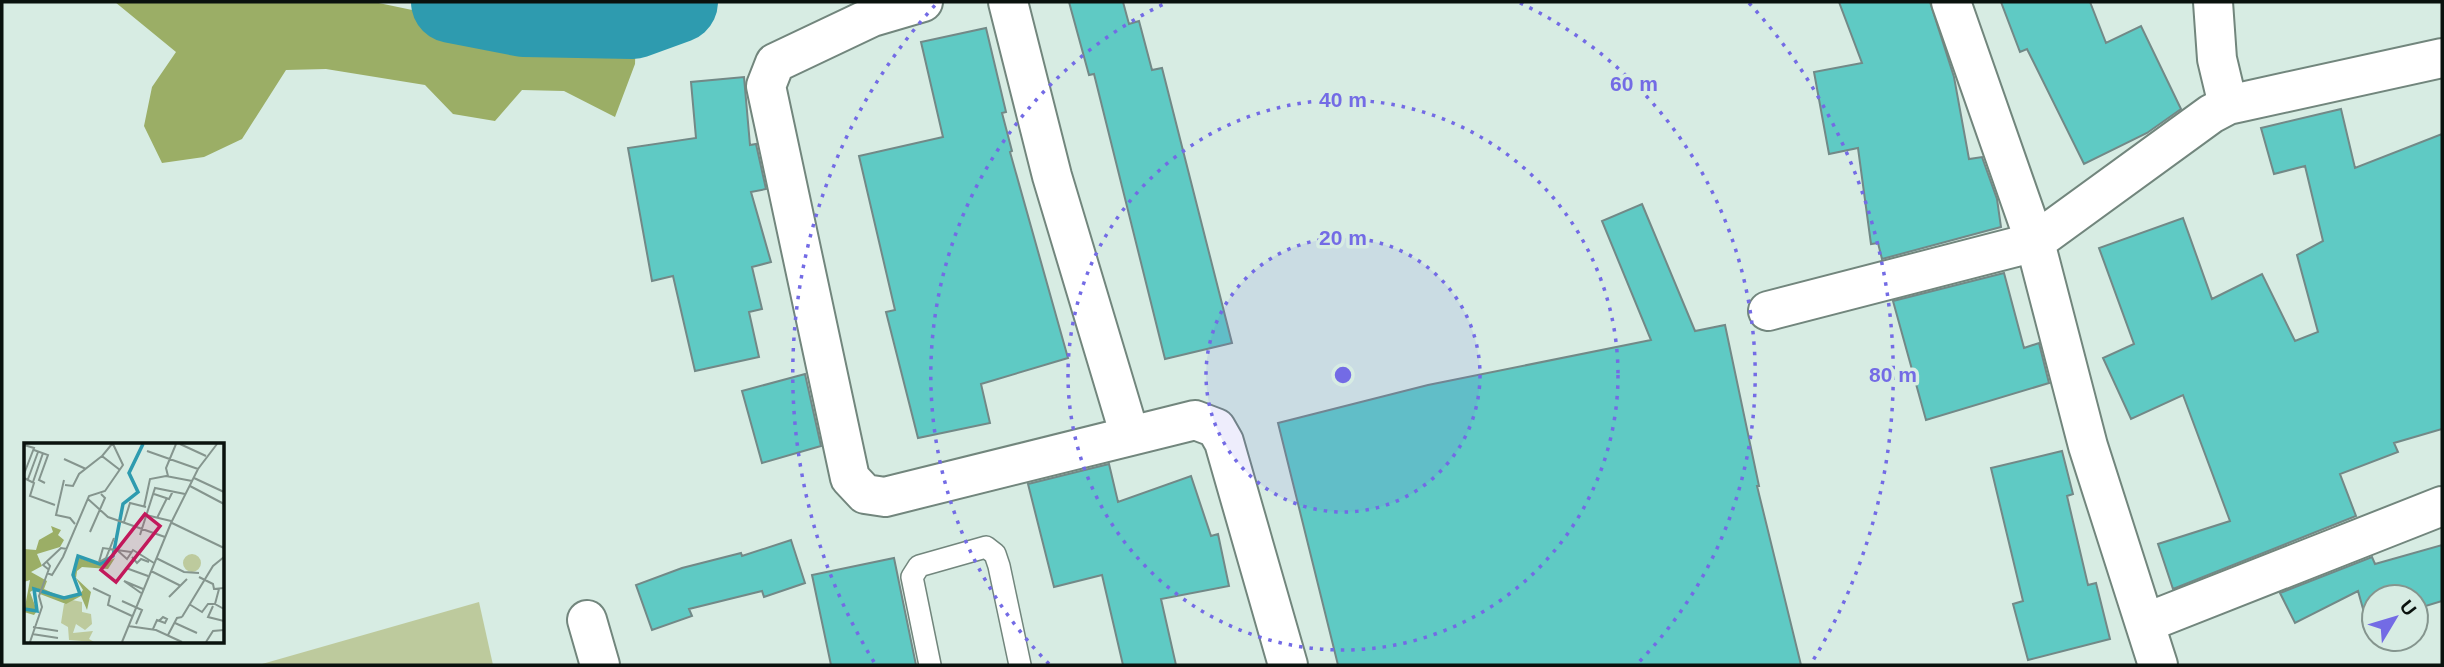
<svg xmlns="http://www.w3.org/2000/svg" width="2444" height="667" viewBox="0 0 2444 667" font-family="Arial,sans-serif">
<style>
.green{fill:#bdca9d}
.forest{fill:#9bae66}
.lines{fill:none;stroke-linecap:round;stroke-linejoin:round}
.river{stroke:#2e9baf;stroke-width:82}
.building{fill:#5fcac4;stroke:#728987;stroke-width:2}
.service-casing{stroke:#72867d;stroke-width:24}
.minor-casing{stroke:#72867d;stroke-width:42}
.service{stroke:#fff;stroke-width:21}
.minor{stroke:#fff;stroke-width:38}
.ring{fill:none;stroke:#736be5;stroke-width:3.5;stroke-dasharray:3.5 7}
.inset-river{fill:none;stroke:#2e9baf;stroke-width:3.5}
.inset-road{fill:none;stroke:#85958e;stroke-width:2}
.view{fill:#c2185b;fill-opacity:0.15;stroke:#c2185b;stroke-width:3.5}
.inset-edge{fill:none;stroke:#0a120e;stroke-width:3.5}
.centre{fill:#736be5;stroke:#d7ece3;stroke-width:3.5}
.ring-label{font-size:21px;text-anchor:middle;font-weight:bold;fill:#736be5;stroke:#d7ece3;stroke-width:7;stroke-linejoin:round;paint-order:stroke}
</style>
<rect width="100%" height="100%" fill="#d7ece3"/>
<!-- green -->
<path class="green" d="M 479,602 L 493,665 L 262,665 L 262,664 Z"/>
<!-- forest -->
<path class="forest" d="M 115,2 L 374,2 L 522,33 L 636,35 L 635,64 L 615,117 L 564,91 L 522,90 L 495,121 L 453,114 L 425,85 L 326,69 L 286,70 L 242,139 L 204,157 L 162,163 L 144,126 L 152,87 L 176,52 Z"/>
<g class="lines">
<!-- river -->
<path class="river" d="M 452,2 L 524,16 L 633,18 L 677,2"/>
</g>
<!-- building -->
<path class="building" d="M 1069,2 L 1123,2 L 1129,24 L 1139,21 L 1152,70 L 1162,68 L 1232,343 L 1165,359 L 1094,74 L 1089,75 Z
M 1839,2 L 1930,2 L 1954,77 L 1969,159 L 1982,157 L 1997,199 L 2001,227 L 1882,259 L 1878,243 L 1871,244 L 1858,148 L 1829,154 L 1814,72 L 1862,63 Z
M 2001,2 L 2090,2 L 2106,43 L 2141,26 L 2181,109 L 2147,133 L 2084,164 L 2027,49 L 2020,52 Z
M 986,28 L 1006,112 L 1002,113 L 1012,151 L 1010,152 L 1068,358 L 981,384 L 990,423 L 918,438 L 886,312 L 895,310 L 859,156 L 943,137 L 921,42 Z
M 744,77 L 750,145 L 756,144 L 766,189 L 751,192 L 771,262 L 752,267 L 762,309 L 749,312 L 759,357 L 695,371 L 673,276 L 652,281 L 628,148 L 696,138 L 691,82 Z
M 2341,109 L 2355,168 L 2442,134 L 2442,429 L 2394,443 L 2398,452 L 2340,474 L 2356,516 L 2173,589 L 2158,544 L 2230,521 L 2183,395 L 2131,419 L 2103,358 L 2134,344 L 2099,248 L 2183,218 L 2212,299 L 2262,274 L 2295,341 L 2318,332 L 2297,255 L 2323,241 L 2305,166 L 2274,174 L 2261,128 Z
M 1642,204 L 1695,331 L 1725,325 L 1759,486 L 1757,486 L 1801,665 L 1338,665 L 1278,423 L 1428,385 L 1651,340 L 1602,221 Z
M 2004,273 L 2024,348 L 2039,343 L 2049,383 L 1926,420 L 1893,301 Z
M 805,374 L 821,446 L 762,463 L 742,391 Z
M 2062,451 L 2073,494 L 2067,496 L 2088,585 L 2096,583 L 2110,639 L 2028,660 L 2013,604 L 2023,601 L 1991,468 Z
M 1109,464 L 1118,502 L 1191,476 L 1211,536 L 1218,534 L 1229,586 L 1161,599 L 1176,665 L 1123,665 L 1102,575 L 1054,587 L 1028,484 Z
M 791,540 L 805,583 L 764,597 L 762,591 L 689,609 L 692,616 L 652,630 L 636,585 L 682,568 L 741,553 L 742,556 Z
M 2442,545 L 2442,601 L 2416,609 L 2416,597 L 2374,597 L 2374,621 L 2367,623 L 2358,591 L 2295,623 L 2280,593 L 2372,557 L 2375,564 Z
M 894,558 L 916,665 L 831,665 L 812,575 Z"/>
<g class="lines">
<!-- service casing -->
<g class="service-casing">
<path id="service" d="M 930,665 L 912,577 L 919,566 L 986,547 L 995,554 L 999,566 L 1020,665"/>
</g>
<!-- minor casing -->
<g class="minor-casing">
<path id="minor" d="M 923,2 L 872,17 L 775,63 L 766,86 L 850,478 L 865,494 L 885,497 L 1195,420 L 1216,428 L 1224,442 L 1288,665
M 1008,2 L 1052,176 L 1130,436
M 1951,2 L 2035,242 L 2088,446 L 2158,665
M 2213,2 L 2217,59 L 2228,105
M 1768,311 L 2035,242 L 2211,114 L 2228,105 L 2442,58
M 587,620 L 600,665
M 2145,623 L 2442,506"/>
</g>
<!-- service -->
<use href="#service" class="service"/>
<!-- minor -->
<use href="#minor" class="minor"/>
</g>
<!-- distance rings -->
<circle cx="1343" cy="375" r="137" fill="#736be5" fill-opacity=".12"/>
<g class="ring">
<circle cx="1343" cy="375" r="137"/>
<circle cx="1343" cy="375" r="275"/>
<path d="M1049 664A412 412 0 0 1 1166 3M1520 3A412 412 0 0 1 1637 664"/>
<path d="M874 662A550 550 0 0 1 937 3M1749 3A550 550 0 0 1 1812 662"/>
</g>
<!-- overview -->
<g transform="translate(24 443)">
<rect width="200" height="200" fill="#d7ece3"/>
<path d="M159 120a9 9 0 1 1 18 0a9 9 0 1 1-18 0ZM 48,157 L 58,159 L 58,169 L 67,171 L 68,181 L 61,187 L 52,181 L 49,190 L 69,188 L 65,196 L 70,199 L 45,197 L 44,184 L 37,180 L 40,161 Z" fill="#bdca9d"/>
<path d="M 27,83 L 37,87 L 34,92 L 40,97 L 36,104 L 13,111 L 18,123 L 7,129 L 23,138 L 20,146 L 40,155 L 54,153 L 59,147 L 50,132 L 52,114 L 76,122 L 91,115 L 84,126 L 58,124 L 53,128 L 52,135 L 67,149 L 63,167 L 57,153 L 42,161 L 16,151 L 13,145 L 6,149 L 13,168 L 10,172 L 0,169 L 6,137 L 0,139 L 0,106 L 12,107 L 15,97 L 29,89 Z" fill="#9bae66"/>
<path class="inset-river" d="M 0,166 L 13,168 L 10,146 L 40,155 L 56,151 L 49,132 L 54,113 L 76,121 L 89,113 L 99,61 L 114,49 L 105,30 L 119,1"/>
<path class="inset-road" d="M 88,1 L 78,13 L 96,27M 156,1 L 182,13M 0,2 L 10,5 L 0,31M 10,7 L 24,12 L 15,37 L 21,40M 123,8 L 174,26M 40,16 L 62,26M 144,33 L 142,25 L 152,1M 0,35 L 10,40 L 6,53 L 31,62M 170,35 L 200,49M 4,36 L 14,9M 40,37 L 32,72 L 46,75 L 51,81M 9,39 L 19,10M 41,42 L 49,43 L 55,31 L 78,13M 166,43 L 200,61M 130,51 L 145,56 L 149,48M 64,56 L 84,74 L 141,94M 120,64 L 126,36 L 142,33 L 168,38M 122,72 L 147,78M 133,75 L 143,55M 100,79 L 106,60 L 122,64M 148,80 L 200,105M 66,89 L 81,55 L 77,51M 116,92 L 131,45 L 161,51M 93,107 L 103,116 L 109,107 L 130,120M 108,114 L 113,120 L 117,116 L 125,119M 132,115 L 160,129 L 175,130M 75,119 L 79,105 L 107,109M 75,119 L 82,115 L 90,95M 102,125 L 124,133M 24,126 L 19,122 L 37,105 L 43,106M 127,128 L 157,143M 23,130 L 28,132 L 39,114 L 65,53 L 81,48 L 99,22 L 89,1M 175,134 L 189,141 L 190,146 L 200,145M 69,145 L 86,153 L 84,162 L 108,173M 195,146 L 191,161 L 200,166M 117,150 L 100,138 L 119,146M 145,154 L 163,136M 98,158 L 118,167 L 112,181M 165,161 L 178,169 L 184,161 L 191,161M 189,163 L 184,174 L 200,178M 158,174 L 189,123 L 200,114M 151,180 L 173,190M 104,183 L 132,187 L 158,199M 9,184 L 34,188M 129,186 L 133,177 L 141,180 L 143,176 L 139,174 L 135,178M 8,191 L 34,195M 144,192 L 153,175 L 158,174M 6,199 L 18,164 L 15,153 L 26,123 L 23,119M 98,199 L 147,80 L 174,26 L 193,1M 182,199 L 189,188 L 200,187"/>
<path class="view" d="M 121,71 L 136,83 L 92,139 L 77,127 Z"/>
<rect width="200" height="200" class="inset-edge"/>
</g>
<circle cx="1343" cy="375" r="10" class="centre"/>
<g class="ring-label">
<text x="1634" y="91">60 m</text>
<text x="1343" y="107">40 m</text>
<text x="1343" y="245">20 m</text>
<text x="1893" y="382">80 m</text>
</g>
<!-- border -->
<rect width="2444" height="667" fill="none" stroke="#0a120e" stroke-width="7"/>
<!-- north arrow -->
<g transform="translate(2395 618) rotate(52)"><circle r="33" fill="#d7ece3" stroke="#85958e" stroke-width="2"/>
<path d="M0-5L12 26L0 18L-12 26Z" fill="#736be5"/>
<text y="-10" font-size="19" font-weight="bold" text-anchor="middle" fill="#0a120e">U</text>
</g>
</svg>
